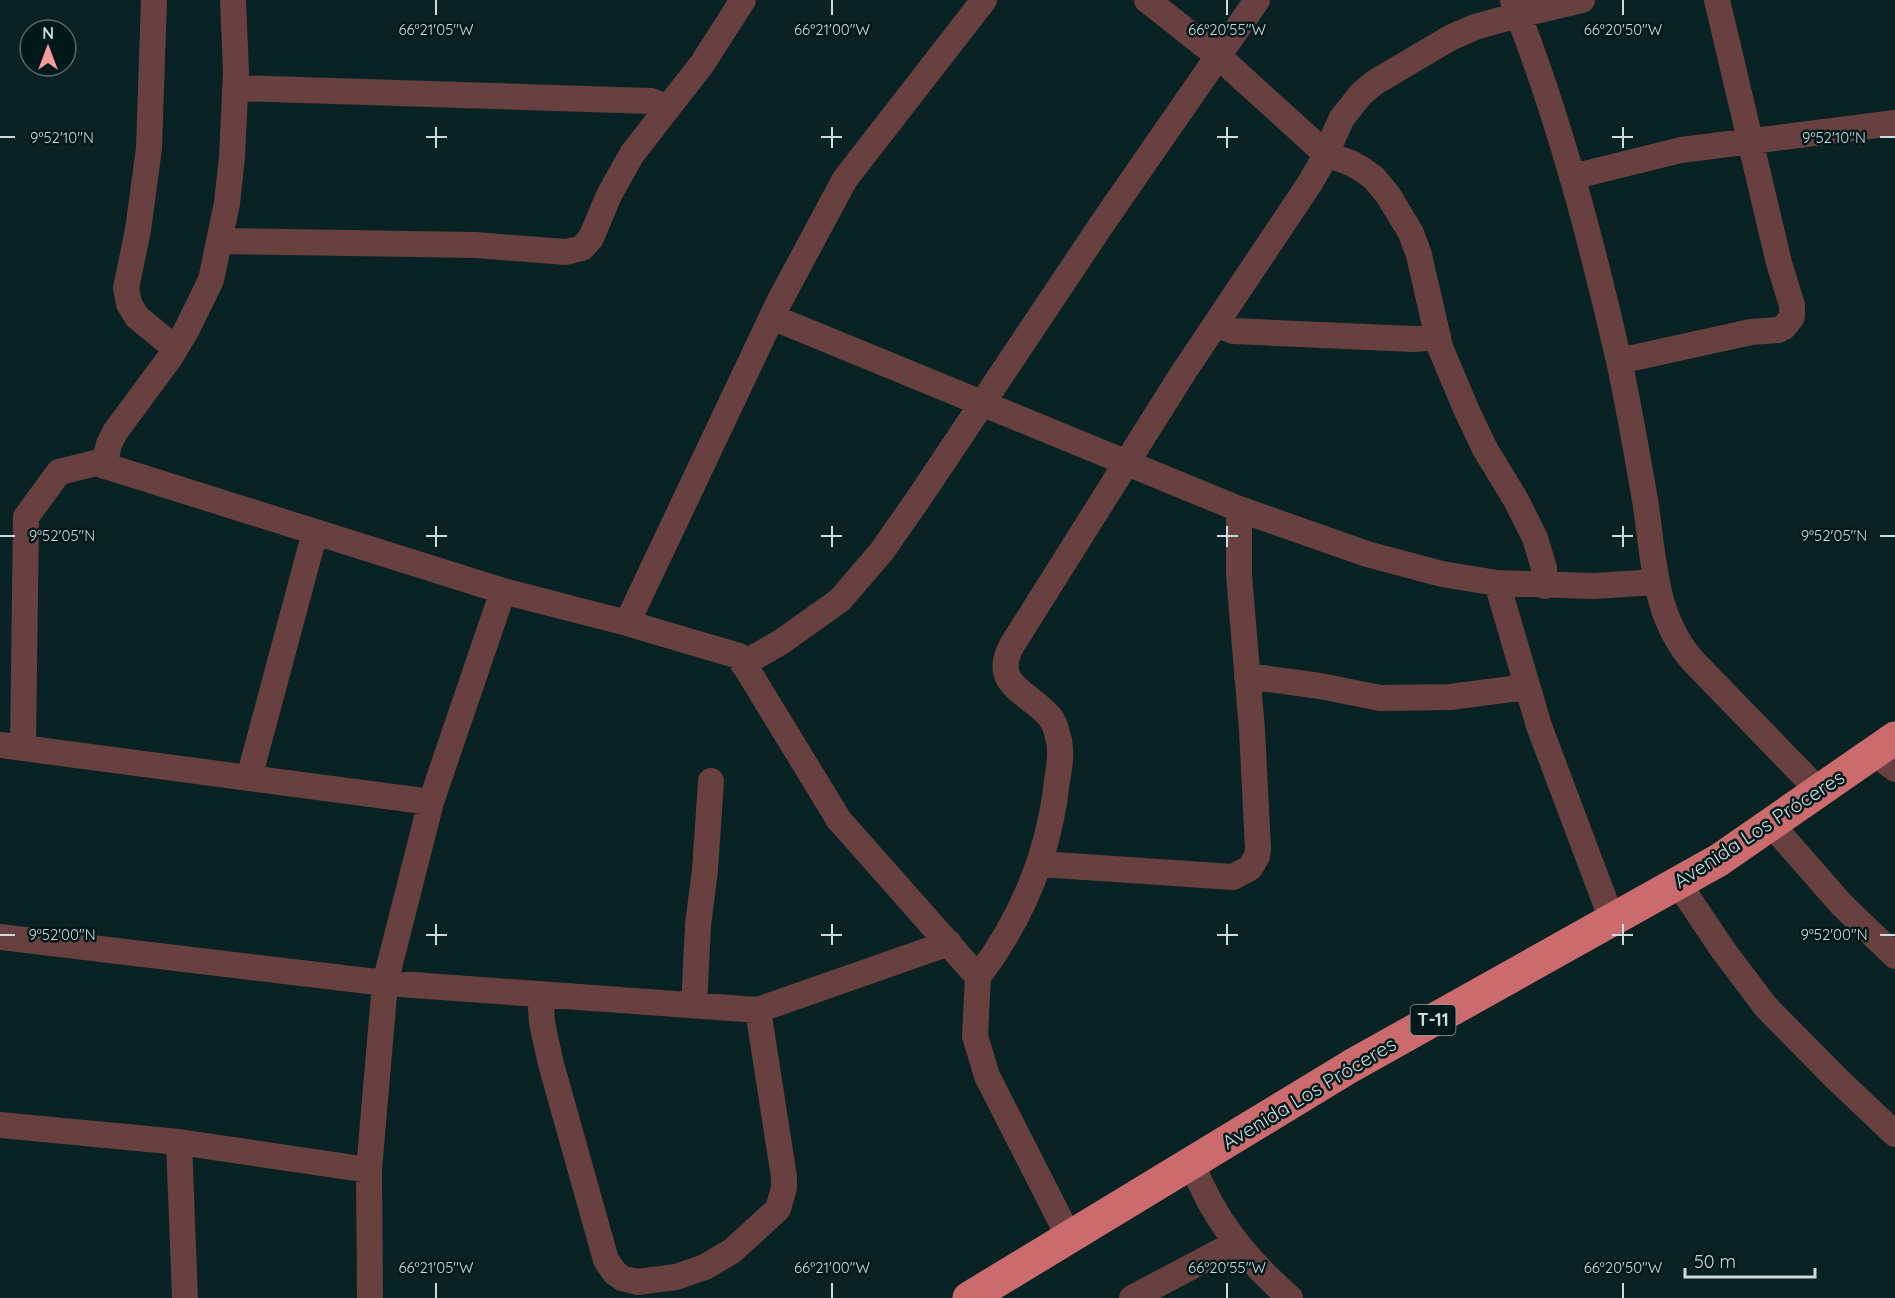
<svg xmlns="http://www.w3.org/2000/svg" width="1895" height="1298" viewBox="0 0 1895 1298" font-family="Quicksand,sans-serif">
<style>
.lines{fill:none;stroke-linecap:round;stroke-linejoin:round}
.minor{stroke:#67403f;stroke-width:26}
.highway{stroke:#cc6b6d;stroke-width:33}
.ticks{fill:none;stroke:#cddbdc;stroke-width:2}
.labels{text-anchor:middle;stroke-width:5;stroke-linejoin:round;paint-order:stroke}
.shield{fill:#01191a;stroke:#90a1a2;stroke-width:1.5}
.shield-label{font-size:18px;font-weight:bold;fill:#cddbdc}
.street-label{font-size:20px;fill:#cddbdc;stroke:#01191a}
.ticks-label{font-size:15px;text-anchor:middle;fill:#cddbdc;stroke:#01191a;stroke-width:5;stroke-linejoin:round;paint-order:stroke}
</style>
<rect width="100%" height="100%" fill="#092223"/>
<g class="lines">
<!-- minor -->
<path class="minor" d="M 154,0 L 149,148 L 138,230 L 126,288 L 129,304 L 137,317 L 175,348
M 1147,0 L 1218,56 L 1326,154 L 1351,163 L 1363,170 L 1374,178 L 1388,195 L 1411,233 L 1419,255 L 1440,347 L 1466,409 L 1485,449 L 1516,500 L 1535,538 L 1544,568 L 1545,586
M 1513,1 C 1559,117 1591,239 1619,361 C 1629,407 1637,454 1645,500 C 1654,557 1653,616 1693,661 L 1819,791
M 235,88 L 651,101 L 668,108
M 1572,177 L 1681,150 L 1895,123
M 219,241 L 475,245 L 566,252 L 582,248 L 591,238 L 609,195 L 632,154 L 702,64 L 743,0
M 772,317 L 1239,509 L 1367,554 L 1442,574 L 1497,583 L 1593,586 L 1657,582
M 1216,324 L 1233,331 L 1413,339 L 1438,337
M 1619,361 L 1751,332 L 1778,330 L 1784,327 L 1792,317 L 1792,305 L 1779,263 L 1717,0
M 104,466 L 109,444 L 115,432 L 169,359 L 186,331 L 211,280 L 227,203 L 232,157 L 236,72 L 233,0
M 1497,583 L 1539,726 L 1612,920
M 627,623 L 739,656 L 839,820 L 978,977 L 975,1036 L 987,1076 L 1069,1237
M 743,664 L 781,642 L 840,600 L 882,551 L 919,498 L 1104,221 L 1257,0
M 1247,676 L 1320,686 L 1380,698 L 1450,697 L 1527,687
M 0,745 L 431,802
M 23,748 L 26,517 L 59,472 L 96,463 L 503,591
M 1874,753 L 1895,769
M 249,778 L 315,532
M 1771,824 L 1842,905 L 1895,956
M 1040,864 L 1233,877 L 1250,868 L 1257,856 L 1258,849 L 1252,730 L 1239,575 L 1239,509
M 1678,883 L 1723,950 L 1766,1007 L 1837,1079 L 1895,1134
M 0,937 L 385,983 L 758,1010 L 949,943
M 978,977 C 1022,919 1049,854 1057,781 C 1059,768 1062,755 1059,741 C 1057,733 1055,722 1049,716 C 1029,692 990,685 1012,645 L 1183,373 L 1310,183 L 1321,164 L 1342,118 L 1361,94 L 1374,83 L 1450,38 L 1475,27 L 1518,15 L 1582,0
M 540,994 L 542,1023 L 551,1064 L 606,1260 L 615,1273 L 622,1278 L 637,1282 L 676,1277 L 705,1267 L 732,1251 L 778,1209 L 784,1188 L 784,1177 L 758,1010
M 694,1006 L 698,925 L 705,870 L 711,781
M 0,1125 L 179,1142 L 369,1170
M 179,1142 L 185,1298
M 1192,1163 C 1213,1219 1245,1258 1290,1298
M 370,1298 L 369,1170 L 385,983 L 431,802 L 503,591 L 627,623 L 779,302 L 845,179 L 984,0
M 1132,1298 L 1236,1243"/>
<!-- highway -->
<path class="highway" d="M 969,1298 L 1351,1066 L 1719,860 L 1895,738"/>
</g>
<!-- ticks -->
<path class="ticks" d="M 436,0 L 436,15M 832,0 L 832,15M 1227,0 L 1227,15M 1623,0 L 1623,15M 436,127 L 436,148M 832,127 L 832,148M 1227,127 L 1227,148M 1623,127 L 1623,148M 0,137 L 15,137M 426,137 L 447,137M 821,137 L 842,137M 1217,137 L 1238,137M 1612,137 L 1633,137M 1880,137 L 1895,137M 436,526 L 436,547M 832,526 L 832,547M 1227,526 L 1227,547M 1623,526 L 1623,547M 0,536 L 15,536M 426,536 L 447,536M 821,536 L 842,536M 1217,536 L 1238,536M 1612,536 L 1633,536M 1880,536 L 1895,536M 436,924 L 436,945M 832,924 L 832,945M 1227,924 L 1227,945M 1623,924 L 1623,945M 0,935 L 15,935M 426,935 L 447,935M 821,935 L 842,935M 1217,935 L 1238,935M 1612,935 L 1633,935M 1880,935 L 1895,935M 436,1283 L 436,1298M 832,1283 L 832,1298M 1227,1283 L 1227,1298M 1623,1283 L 1623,1298"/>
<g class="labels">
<!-- shield labels -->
<rect class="shield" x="1410.5" y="1005" width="45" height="30" rx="4.5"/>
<g class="shield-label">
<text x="1433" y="1026">T-11</text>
</g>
<!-- street labels -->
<g class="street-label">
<text transform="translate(1759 829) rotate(-33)" y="7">Avenida Los Próceres</text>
<text transform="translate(1309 1093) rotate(-31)" y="7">Avenida Los Próceres</text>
</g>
</g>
<g class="ticks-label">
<text x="436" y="35">66°21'05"W</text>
<text x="832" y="35">66°21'00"W</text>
<text x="1227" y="35">66°20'55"W</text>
<text x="1623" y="35">66°20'50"W</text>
<text x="62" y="143">9°52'10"N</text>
<text x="1834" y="143">9°52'10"N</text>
<text x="62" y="541">9°52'05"N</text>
<text x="1834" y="541">9°52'05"N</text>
<text x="62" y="940">9°52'00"N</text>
<text x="1834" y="940">9°52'00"N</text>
<text x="436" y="1273">66°21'05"W</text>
<text x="832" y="1273">66°21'00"W</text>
<text x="1227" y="1273">66°20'55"W</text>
<text x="1623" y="1273">66°20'50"W</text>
</g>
<!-- north arrow -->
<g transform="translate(48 48)"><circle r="28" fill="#01191a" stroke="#536768" stroke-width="1.5"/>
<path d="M0-4.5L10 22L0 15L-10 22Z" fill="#f59b9b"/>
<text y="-9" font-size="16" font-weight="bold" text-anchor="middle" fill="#cddbdc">N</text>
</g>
<!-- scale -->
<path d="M1685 1268v9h130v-9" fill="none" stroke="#cddbdc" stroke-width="3"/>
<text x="1694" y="1268" font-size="18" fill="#cddbdc" stroke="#01191a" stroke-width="4.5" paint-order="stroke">50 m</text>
</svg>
